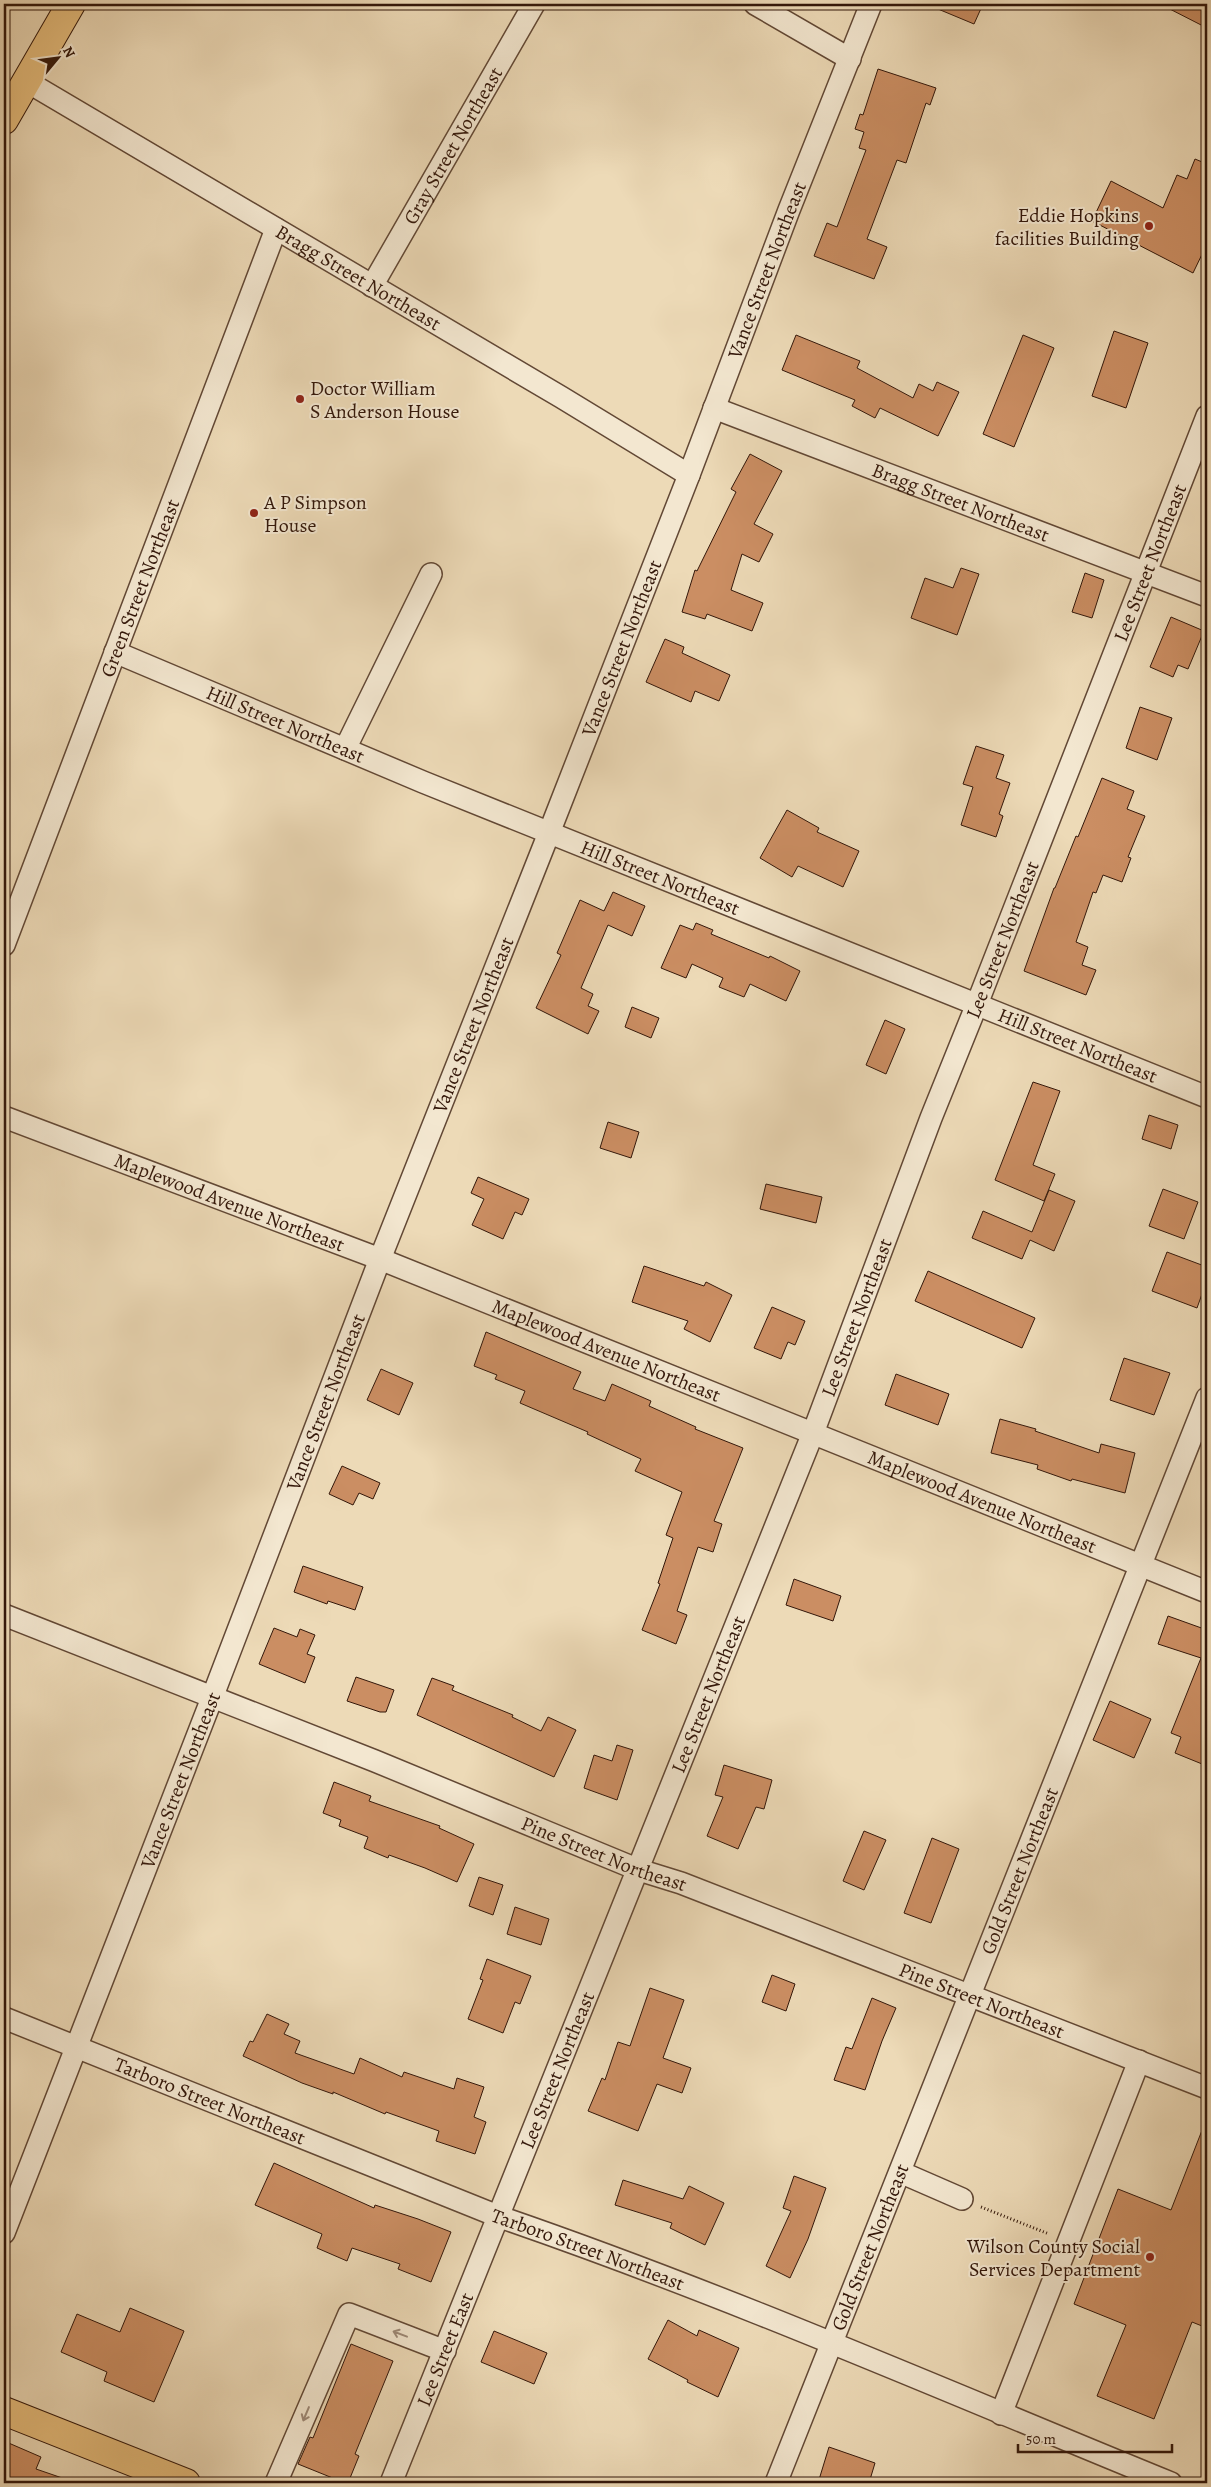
<svg xmlns="http://www.w3.org/2000/svg" width="1211" height="2487" viewBox="0 0 1211 2487" font-family="Alegreya,serif">
<style>
.building{fill:#cb8e63;stroke:#33170a}
.lines{fill:none;stroke-linecap:round;stroke-linejoin:round}
.minor-casing{stroke:#624835;stroke-width:24}
.major-casing{stroke:#33170a;stroke-width:30}
.path{stroke:#33170a;stroke-width:3;stroke-dasharray:1 2.5;stroke-linecap:butt}
.minor{stroke:#f3e7d0;stroke-width:21}
.major{stroke:#e6bd7c;stroke-width:28}
.oneway{stroke:#9d8977}
.poi-dot{fill:#8f2418;stroke:#f3e7d0;stroke-width:2}
.labels{text-anchor:middle;stroke-width:4;stroke-linejoin:round;paint-order:stroke}
.street-label{font-size:20px;fill:#33170a;stroke:#f3e7d0}
.poi-label{font-size:20px;fill:#33170a;stroke:#f3e7d0;text-anchor:end}
</style>
<rect width="100%" height="100%" fill="#eddab7"/>
<filter id="stains"><feTurbulence type="fractalNoise" baseFrequency=".004" numOctaves="4"/><feColorMatrix values="0 0 0 0 .2 0 0 0 0 .09 0 0 0 0 .02 0 0 0 .5 -.17"/></filter>
<radialGradient id="worn" r=".72"><stop offset=".6" stop-color="#630" stop-opacity="0"/><stop offset="1" stop-color="#630" stop-opacity=".3"/></radialGradient>
<!-- building -->
<path class="building" d="M 926,4 L 983,4 L 974,24 Z
M 1160,4 L 1207,4 L 1207,28 Z
M 878,69 L 936,88 L 930,105 L 926,103 L 906,163 L 897,160 L 867,239 L 887,247 L 874,279 L 814,256 L 827,223 L 837,227 L 866,150 L 859,148 L 864,132 L 855,129 L 860,114 L 863,115 Z
M 1195,159 L 1207,164 L 1207,244 L 1193,273 L 1092,221 L 1111,181 L 1163,208 L 1177,175 L 1187,179 Z
M 1114,331 L 1148,343 L 1126,408 L 1092,396 Z
M 796,335 L 860,361 L 857,368 L 913,398 L 919,384 L 933,391 L 937,382 L 959,392 L 938,436 L 880,408 L 875,418 L 852,406 L 855,400 L 782,370 Z
M 1023,335 L 1054,348 L 1014,447 L 983,434 Z
M 750,454 L 782,471 L 754,524 L 773,534 L 759,562 L 742,554 L 731,590 L 763,603 L 752,631 L 707,614 L 705,619 L 682,612 L 695,570 L 697,571 L 736,492 L 731,489 Z
M 961,568 L 979,574 L 957,635 L 911,618 L 925,578 L 953,588 Z
M 1085,573 L 1104,580 L 1092,618 L 1072,612 Z
M 1171,617 L 1204,631 L 1188,669 L 1178,665 L 1173,677 L 1150,667 Z
M 665,639 L 684,647 L 682,653 L 730,675 L 719,701 L 695,691 L 691,702 L 646,682 Z
M 1140,707 L 1172,718 L 1157,760 L 1126,748 Z
M 976,746 L 1004,755 L 996,778 L 1010,783 L 999,814 L 1003,816 L 996,837 L 961,825 L 973,787 L 963,784 Z
M 1102,778 L 1134,791 L 1127,809 L 1145,816 L 1128,857 L 1131,858 L 1122,882 L 1103,875 L 1096,893 L 1093,892 L 1076,942 L 1088,947 L 1082,965 L 1096,970 L 1086,995 L 1024,971 L 1054,888 L 1055,888 L 1076,836 L 1078,837 Z
M 787,810 L 819,828 L 817,832 L 859,851 L 843,887 L 798,866 L 792,877 L 760,858 Z
M 613,892 L 645,906 L 632,936 L 608,925 L 581,988 L 593,994 L 588,1006 L 599,1011 L 588,1034 L 536,1008 L 561,955 L 557,953 L 580,900 L 604,911 Z
M 696,923 L 713,930 L 711,934 L 769,958 L 770,956 L 800,971 L 786,1001 L 750,984 L 744,997 L 719,987 L 723,978 L 692,964 L 686,978 L 661,968 L 680,925 L 693,930 Z
M 632,1007 L 659,1018 L 651,1038 L 625,1027 Z
M 885,1020 L 905,1029 L 886,1074 L 866,1065 Z
M 1033,1082 L 1060,1091 L 1033,1165 L 1055,1174 L 1044,1201 L 995,1180 Z
M 1149,1115 L 1178,1125 L 1171,1149 L 1142,1139 Z
M 608,1122 L 639,1132 L 631,1158 L 600,1148 Z
M 478,1177 L 529,1199 L 522,1215 L 515,1212 L 503,1239 L 472,1225 L 484,1199 L 471,1193 Z
M 766,1184 L 822,1197 L 816,1223 L 760,1209 Z
M 1163,1189 L 1198,1202 L 1184,1239 L 1149,1226 Z
M 1049,1190 L 1075,1201 L 1054,1251 L 1030,1240 L 1022,1259 L 972,1238 L 983,1211 L 1032,1232 Z
M 1167,1252 L 1207,1267 L 1207,1280 L 1197,1308 L 1152,1291 Z
M 644,1266 L 704,1286 L 706,1282 L 732,1295 L 710,1342 L 684,1329 L 688,1321 L 632,1302 Z
M 928,1271 L 1035,1318 L 1022,1348 L 915,1301 Z
M 772,1307 L 805,1321 L 795,1345 L 788,1342 L 781,1359 L 754,1348 Z
M 486,1332 L 581,1372 L 573,1389 L 605,1401 L 612,1384 L 651,1401 L 649,1406 L 696,1427 L 695,1429 L 743,1448 L 714,1521 L 722,1524 L 713,1552 L 698,1547 L 677,1611 L 687,1615 L 676,1644 L 642,1630 L 660,1584 L 658,1583 L 673,1538 L 666,1535 L 682,1492 L 635,1471 L 641,1459 L 587,1434 L 588,1432 L 520,1403 L 525,1391 L 495,1379 L 497,1375 L 474,1366 Z
M 1124,1358 L 1170,1373 L 1154,1415 L 1110,1400 Z
M 381,1369 L 413,1383 L 399,1415 L 367,1400 Z
M 896,1374 L 949,1394 L 938,1425 L 885,1405 Z
M 1000,1419 L 1036,1429 L 1035,1431 L 1099,1453 L 1101,1444 L 1135,1453 L 1125,1493 L 1072,1479 L 1071,1481 L 1037,1469 L 1038,1465 L 991,1453 Z
M 342,1466 L 380,1483 L 373,1499 L 359,1493 L 353,1505 L 329,1494 Z
M 303,1566 L 363,1587 L 355,1610 L 328,1601 L 327,1604 L 294,1592 Z
M 794,1579 L 841,1596 L 833,1621 L 786,1605 Z
M 1168,1616 L 1207,1630 L 1207,1766 L 1175,1753 L 1181,1737 L 1171,1733 L 1201,1658 L 1158,1644 Z
M 274,1628 L 297,1637 L 300,1629 L 315,1635 L 307,1654 L 315,1657 L 305,1683 L 259,1664 Z
M 356,1677 L 394,1690 L 386,1712 L 380,1712 L 347,1701 Z
M 432,1678 L 454,1686 L 452,1690 L 513,1715 L 512,1717 L 541,1731 L 548,1717 L 576,1730 L 554,1777 L 417,1715 Z
M 1110,1701 L 1151,1719 L 1134,1758 L 1093,1740 Z
M 617,1745 L 633,1750 L 617,1800 L 584,1788 L 594,1755 L 612,1761 Z
M 724,1765 L 772,1780 L 764,1809 L 756,1807 L 738,1849 L 707,1836 L 723,1797 L 715,1795 Z
M 334,1782 L 371,1796 L 369,1801 L 440,1826 L 439,1828 L 474,1844 L 457,1882 L 425,1868 L 389,1855 L 388,1858 L 364,1848 L 368,1837 L 339,1826 L 341,1820 L 323,1813 Z
M 864,1831 L 886,1840 L 864,1890 L 843,1881 Z
M 932,1838 L 959,1849 L 931,1923 L 904,1913 Z
M 479,1877 L 503,1885 L 493,1915 L 469,1906 Z
M 515,1907 L 549,1919 L 541,1945 L 507,1934 Z
M 487,1959 L 531,1976 L 520,2004 L 515,2002 L 503,2033 L 468,2019 L 483,1980 L 480,1979 Z
M 772,1975 L 795,1984 L 786,2011 L 762,2002 Z
M 650,1988 L 684,2000 L 663,2058 L 691,2068 L 682,2093 L 657,2084 L 638,2131 L 588,2111 L 602,2078 L 605,2080 L 618,2042 L 630,2046 Z
M 872,1998 L 896,2008 L 882,2041 L 865,2090 L 834,2080 L 846,2047 L 852,2049 Z
M 267,2014 L 289,2024 L 284,2034 L 300,2041 L 295,2053 L 354,2074 L 360,2058 L 402,2077 L 404,2072 L 454,2089 L 457,2078 L 484,2087 L 474,2117 L 486,2122 L 475,2154 L 436,2141 L 439,2131 L 386,2112 L 385,2114 L 333,2092 L 333,2094 L 302,2083 L 243,2056 L 250,2041 L 253,2042 Z
M 1206,2120 L 1207,2328 L 1192,2322 L 1154,2419 L 1097,2396 L 1126,2325 L 1074,2304 L 1118,2189 L 1171,2210 Z
M 274,2163 L 374,2208 L 375,2205 L 418,2219 L 451,2232 L 431,2282 L 398,2269 L 400,2264 L 352,2248 L 347,2261 L 317,2248 L 322,2234 L 255,2205 Z
M 794,2176 L 826,2188 L 808,2239 L 790,2278 L 766,2266 L 791,2211 L 783,2208 Z
M 623,2180 L 683,2199 L 689,2186 L 724,2203 L 705,2245 L 670,2228 L 672,2223 L 615,2205 Z
M 130,2308 L 184,2331 L 154,2402 L 104,2381 L 107,2372 L 61,2352 L 77,2314 L 120,2332 Z
M 668,2320 L 697,2336 L 699,2330 L 739,2348 L 718,2397 L 687,2382 L 688,2380 L 648,2359 Z
M 494,2331 L 547,2353 L 534,2384 L 481,2362 Z
M 351,2344 L 393,2361 L 355,2454 L 359,2456 L 348,2483 L 345,2483 L 298,2464 L 310,2437 L 313,2438 Z
M 4,2441 L 41,2457 L 36,2469 L 71,2481 L 70,2483 L 4,2483 Z
M 829,2447 L 875,2463 L 869,2483 L 818,2483 Z"/>
<g class="lines">
<!-- minor casing -->
<g class="minor-casing">
<g id="minor">
<path d="M 755,4 L 850,59"/>
<path id="s1" d="M 26,81 L 561,397 L 689,475"/>
<path id="s2" d="M 372,286 L 534,4"/>
<path id="s3" d="M 714,408 L 1207,596"/>
<path id="s4" d="M 115,652 L 423,782 L 1207,1097"/>
<path d="M 345,749 L 431,574"/>
<path id="s5" d="M 4,945 L 276,229"/>
<path id="s6" d="M 4,1117 L 380,1259 L 1207,1592"/>
<path id="s7" d="M 4,1615 L 375,1761 L 639,1870 L 681,1883 L 1207,2088"/>
<path id="s8" d="M 4,2018 L 500,2217 C 727,2295 948,2392 1171,2483"/>
<path d="M 900,2172 L 962,2199"/>
<path id="s9" d="M 4,2233 L 212,1698 L 380,1259 L 549,833 L 689,475 L 789,210 L 871,4"/>
<path d="M 1001,2414 L 1139,2061"/>
<path d="M 276,2483 L 349,2314 L 445,2351"/>
<path id="s10" d="M 391,2483 L 813,1433 L 931,1118 L 977,1004 L 1207,416"/>
<path id="s11" d="M 776,2483 L 1207,1398"/>
</g>
</g>
<!-- major casing -->
<g class="major-casing">
<path id="major" d="M 4,120 L 71,4
M 4,2411 L 186,2483"/>
</g>
<!-- path -->
<path class="path" d="M 981,2207 L 1049,2234"/>
<!-- minor -->
<use href="#minor" class="minor"/>
<!-- major -->
<use href="#major" class="major"/>
</g>
<!-- one-way arrows -->
<defs><path id="oneway-shaft" d="M-6 0H5M1.5-3L5.5 0L1.5 3" fill="none" stroke-width="1.6" stroke-linecap="round" stroke-linejoin="round" transform="scale(1.25)"/></defs>
<g class="oneway">
<use href="#oneway-shaft" transform="translate(400 2334) rotate(-159)"/>
<use href="#oneway-shaft" transform="translate(306 2414) rotate(113)"/>
</g>
<!-- markers -->
<g class="poi-dot">
<circle cx="1149" cy="226" r="5"/>
<circle cx="300" cy="399" r="5"/>
<circle cx="254" cy="513" r="5"/>
<circle cx="1150" cy="2257" r="5"/>
</g>
<g class="labels">
<!-- street labels -->
<g class="street-label">
<text dy="7" stroke="none"><textPath href="#s2" startOffset="162">Gray Street Northeast</textPath></text>
<text dy="7" stroke="none"><textPath href="#s9" startOffset="2106">Vance Street Northeast</textPath></text>
<text dy="7" stroke="none"><textPath href="#s1" startOffset="386">Bragg Street Northeast</textPath></text>
<text dy="7" stroke="none"><textPath href="#s3" startOffset="264">Bragg Street Northeast</textPath></text>
<text dy="7" stroke="none"><textPath href="#s10" startOffset="2065">Lee Street Northeast</textPath></text>
<text dy="7" stroke="none"><textPath href="#s5" startOffset="382">Green Street Northeast</textPath></text>
<text dy="7" stroke="none"><textPath href="#s9" startOffset="1701">Vance Street Northeast</textPath></text>
<text dy="7" stroke="none"><textPath href="#s4" startOffset="185">Hill Street Northeast</textPath></text>
<text dy="7" stroke="none"><textPath href="#s4" startOffset="590">Hill Street Northeast</textPath></text>
<text dy="7" stroke="none"><textPath href="#s10" startOffset="1660">Lee Street Northeast</textPath></text>
<text dy="7" stroke="none"><textPath href="#s9" startOffset="1296">Vance Street Northeast</textPath></text>
<text dy="7" stroke="none"><textPath href="#s4" startOffset="1040">Hill Street Northeast</textPath></text>
<text dy="7" stroke="none"><textPath href="#s6" startOffset="241">Maplewood Avenue Northeast</textPath></text>
<text dy="7" stroke="none"><textPath href="#s10" startOffset="1255">Lee Street Northeast</textPath></text>
<text dy="7" stroke="none"><textPath href="#s6" startOffset="646">Maplewood Avenue Northeast</textPath></text>
<text dy="7" stroke="none"><textPath href="#s9" startOffset="891">Vance Street Northeast</textPath></text>
<text dy="7" stroke="none"><textPath href="#s6" startOffset="1051">Maplewood Avenue Northeast</textPath></text>
<text dy="7" stroke="none"><textPath href="#s10" startOffset="850">Lee Street Northeast</textPath></text>
<text dy="7" stroke="none"><textPath href="#s9" startOffset="486">Vance Street Northeast</textPath></text>
<text dy="7" stroke="none"><textPath href="#s7" startOffset="646">Pine Street Northeast</textPath></text>
<text dy="7" stroke="none"><textPath href="#s11" startOffset="659">Gold Street Northeast</textPath></text>
<text dy="7" stroke="none"><textPath href="#s7" startOffset="1051">Pine Street Northeast</textPath></text>
<text dy="7" stroke="none"><textPath href="#s10" startOffset="445">Lee Street Northeast</textPath></text>
<text dy="7" stroke="none"><textPath href="#s8" startOffset="222">Tarboro Street Northeast</textPath></text>
<text dy="7" stroke="none"><textPath href="#s11" startOffset="254">Gold Street Northeast</textPath></text>
<text dy="7" stroke="none"><textPath href="#s8" startOffset="628">Tarboro Street Northeast</textPath></text>
<text dy="7" stroke="none"><textPath href="#s10" startOffset="144">Lee Street East</textPath></text>
</g>
<!-- poi labels -->
<g class="poi-label">
<text x="1139" y="222">Eddie Hopkins<tspan x="1139" dy="23">facilities Building</tspan></text>
<text x="310" y="395" text-anchor="start">Doctor William<tspan x="310" dy="23">S Anderson House</tspan></text>
<text x="264" y="509" text-anchor="start">A P Simpson<tspan x="264" dy="23">House</tspan></text>
<text x="1140" y="2253">Wilson County Social<tspan x="1140" dy="23">Services Department</tspan></text>
</g>
</g>
<!-- margin -->
<rect width="1211" height="2487" fill="none" stroke="#eddab7" stroke-width="20"/>
<rect x="5" y="5" width="1201" height="2477" fill="none" stroke="#33170a" stroke-width="2.5"/>
<rect x="10" y="10" width="1191" height="2467" fill="none" stroke="#33170a"/>
<!-- north arrow -->
<g transform="translate(58 58) rotate(61)" stroke="#f3e7d0" stroke-width="4" paint-order="stroke">
<path d="M0-4L9 19L0 12L-9 19Z" fill="#33170a"/>
<text y="-8" font-size="14" font-weight="bold" text-anchor="middle" fill="#33170a">N</text>
</g>
<!-- scale -->
<path d="M1018 2444v8h154v-8" fill="none" stroke="#33170a" stroke-width="2.5"/>
<text x="1026" y="2444" font-size="15" fill="#33170a" stroke="#f3e7d0" stroke-width="4" paint-order="stroke">50 m</text>
<rect width="100%" height="100%" filter="url(#stains)"/>
<rect width="100%" height="100%" fill="url(#worn)"/>
</svg>
